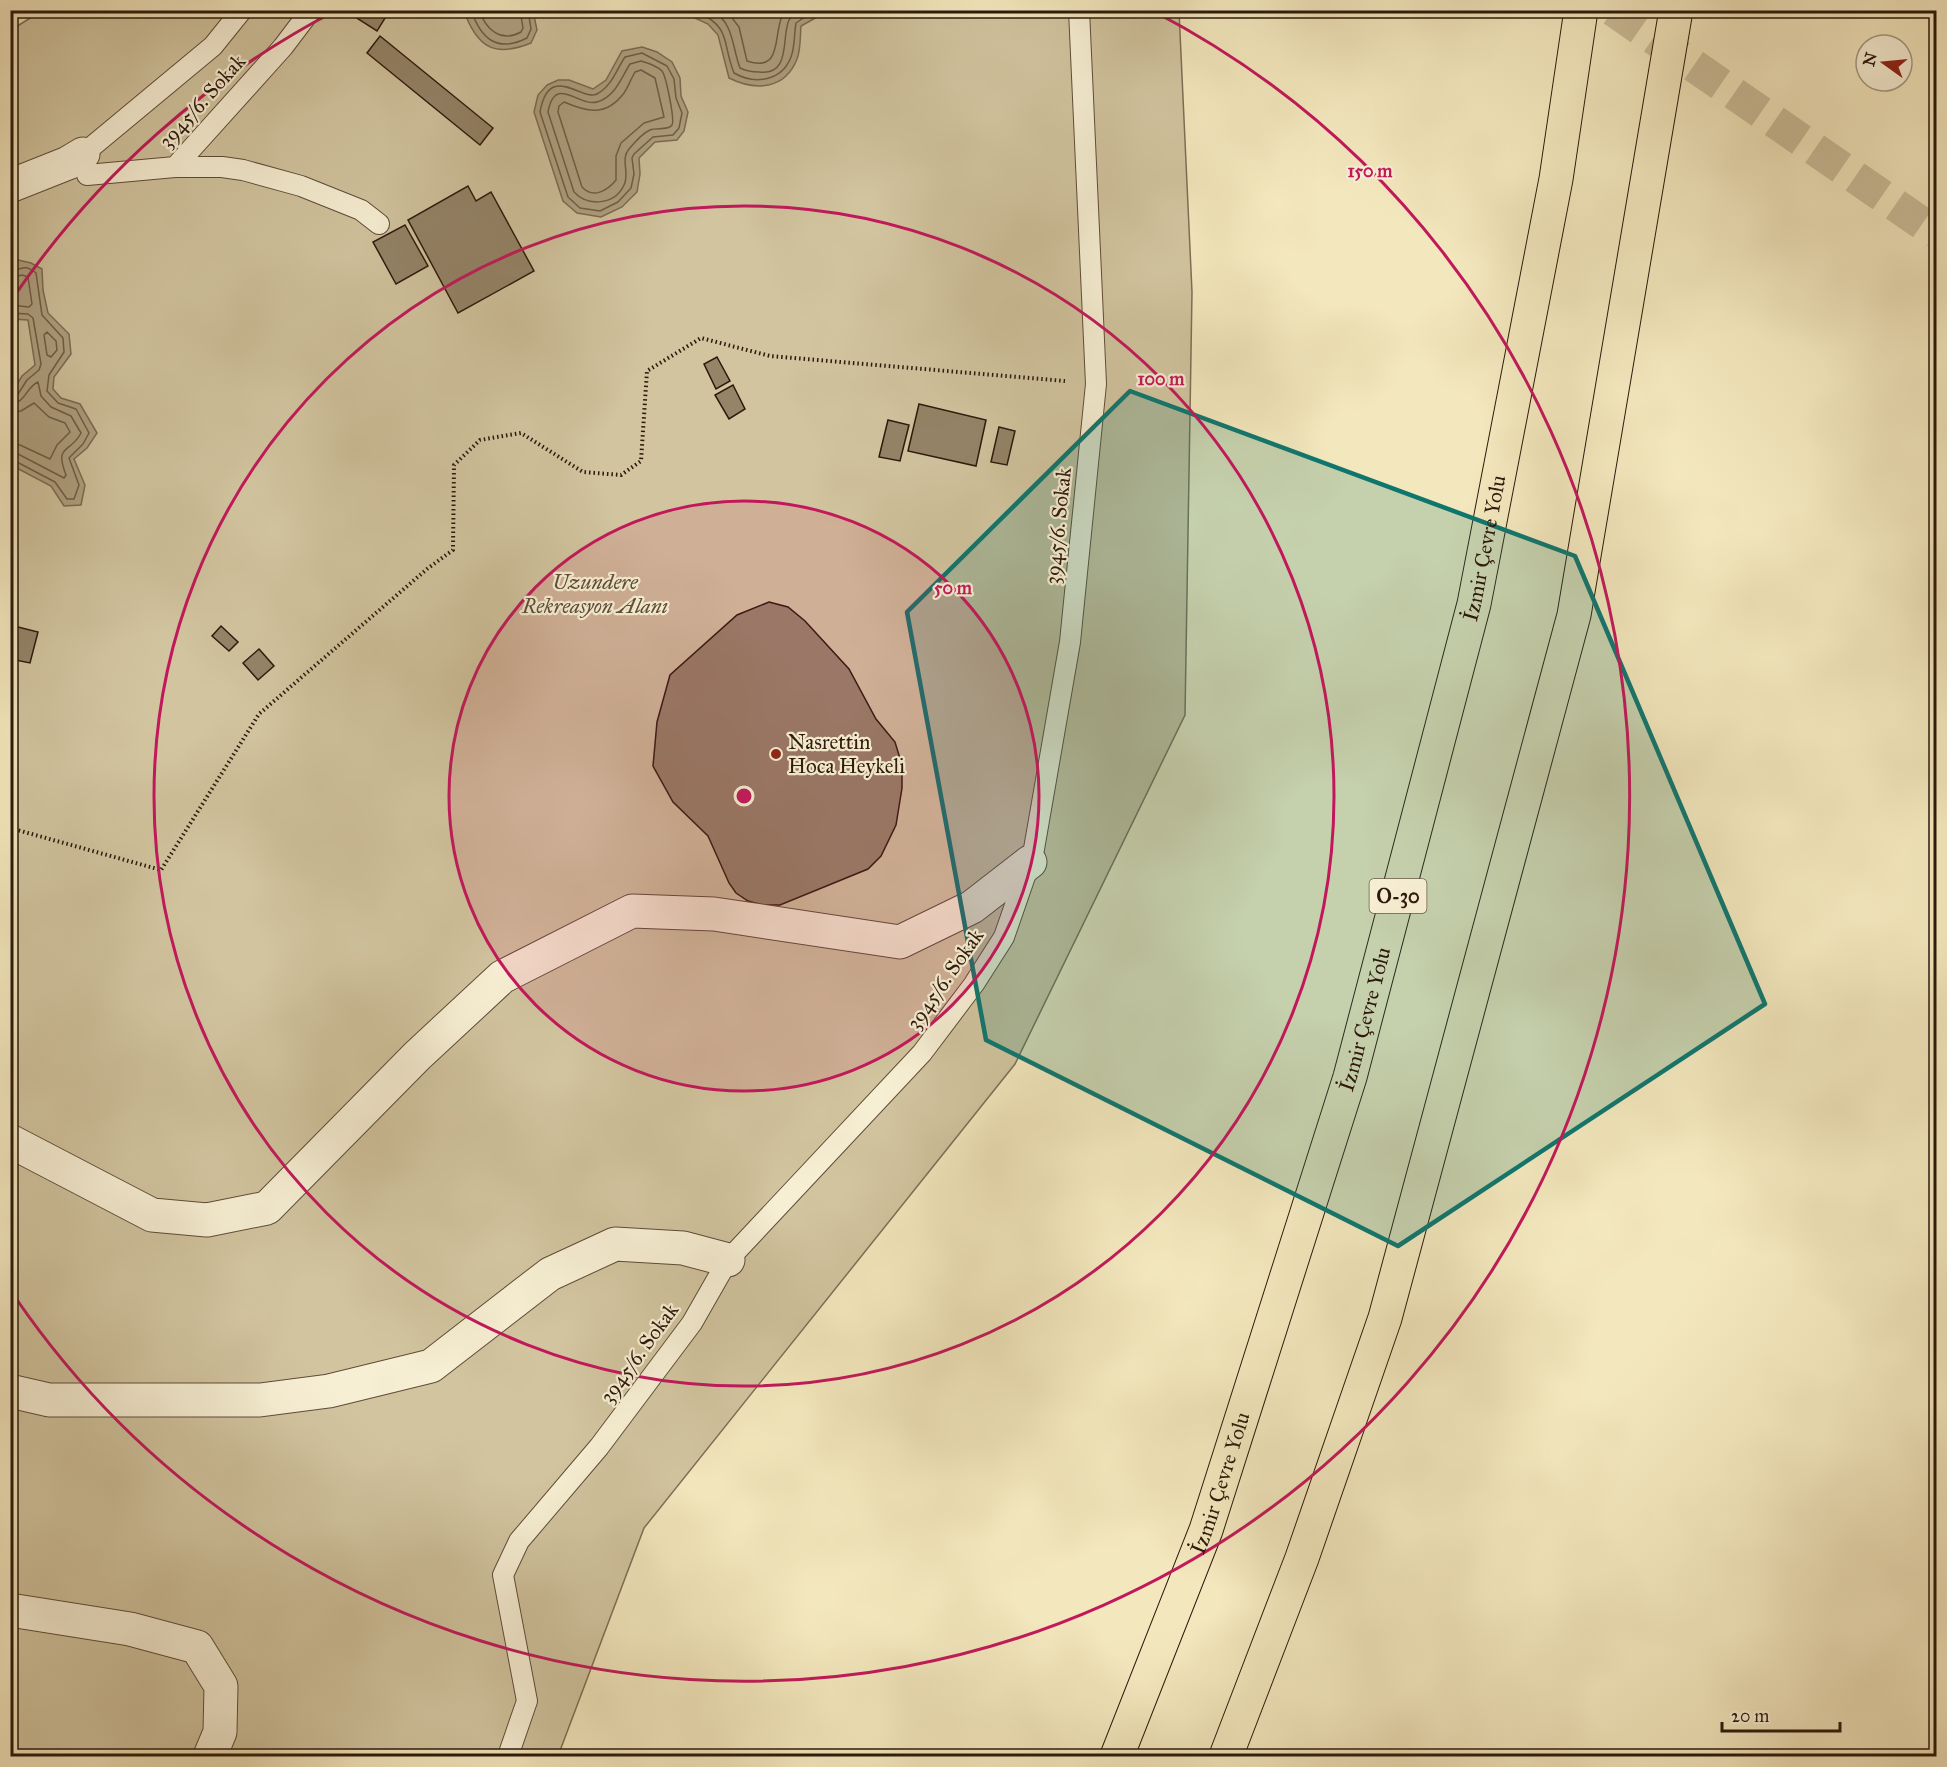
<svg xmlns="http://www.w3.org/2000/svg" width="1947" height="1767" viewBox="0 0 1947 1767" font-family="'IM FELL Great Primer',serif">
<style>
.green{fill:#d1c49f;stroke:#7f6e56;stroke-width:1.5}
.water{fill:#b0a181;stroke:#7c6b52;stroke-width:1.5}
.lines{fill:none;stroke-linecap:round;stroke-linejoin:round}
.shore{stroke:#6e5d46;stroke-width:1.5}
.building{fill:#948468;stroke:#2d190c;stroke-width:1.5}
.secondary-tunnel{stroke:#cbbe9a;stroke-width:33;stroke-dasharray:33 16;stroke-linecap:butt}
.lane-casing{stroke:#5e4c38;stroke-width:22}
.street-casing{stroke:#5e4c38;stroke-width:35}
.highway-casing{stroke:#2d190c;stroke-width:35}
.path{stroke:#2d190c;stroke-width:4;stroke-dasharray:1.5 3;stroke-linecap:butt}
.lane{stroke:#f7efd4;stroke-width:20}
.street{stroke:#f7efd4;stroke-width:33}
.highway{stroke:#f3e7bd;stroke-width:33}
.marked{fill:#0f766e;fill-opacity:0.2;stroke:#0f766e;stroke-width:4.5;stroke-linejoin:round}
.ring{fill:none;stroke:#c2185b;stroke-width:3}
.poi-dot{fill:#8f2418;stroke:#f7efd4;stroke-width:2}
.labels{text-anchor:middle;stroke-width:4.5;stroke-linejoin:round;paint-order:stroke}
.shield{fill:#f7efd4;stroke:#6a5948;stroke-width:1.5}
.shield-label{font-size:20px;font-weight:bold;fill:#2d190c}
.street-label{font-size:21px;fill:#2d190c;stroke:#f7efd4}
.park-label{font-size:21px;font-style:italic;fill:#5e4c38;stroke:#f7efd4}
.poi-label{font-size:21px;fill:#2d190c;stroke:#f7efd4;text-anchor:start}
.centre{fill:#c2185b;stroke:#f7efd4;stroke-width:3}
.ring-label{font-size:18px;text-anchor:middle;font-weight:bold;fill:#c2185b;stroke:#f7efd4;stroke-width:4.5;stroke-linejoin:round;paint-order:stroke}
</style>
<rect width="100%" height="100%" fill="#f3e7bd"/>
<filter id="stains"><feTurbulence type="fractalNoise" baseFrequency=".00333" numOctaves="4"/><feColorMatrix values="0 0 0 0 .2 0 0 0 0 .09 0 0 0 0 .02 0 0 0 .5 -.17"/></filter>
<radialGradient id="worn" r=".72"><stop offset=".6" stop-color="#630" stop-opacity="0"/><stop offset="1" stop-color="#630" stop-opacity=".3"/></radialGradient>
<!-- green -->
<path class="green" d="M 43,10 L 1179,11 L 1192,292 L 1185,715 L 1015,1064 L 644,1528 L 558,1756 L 11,1756 L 11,30 Z"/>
<!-- water -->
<path class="water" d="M 464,11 L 533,11 L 537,30 L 531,43 C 494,58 477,47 464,11 Z
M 680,11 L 828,11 L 801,26 C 800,36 801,49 797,59 C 785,90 755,91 729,78 L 718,35 L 708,24 Z
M 642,47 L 657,52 L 672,62 L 680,78 L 681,96 L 688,112 L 684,131 L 677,140 L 655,142 L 639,158 L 640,174 L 637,192 L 622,207 L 601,217 L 577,213 L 563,201 L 534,112 L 538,95 L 547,85 L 558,80 L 569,80 L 593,89 L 606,80 L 622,51 Z
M 18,260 L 31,263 L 42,269 L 43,290 L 48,313 L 69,334 L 71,354 L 54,377 L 53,389 L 61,398 L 80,404 L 97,433 L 87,448 L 74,459 L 85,485 L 81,505 L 64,506 L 51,486 L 11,465 L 11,394 L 22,376 L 35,365 L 28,320 L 12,319 L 11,314 L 11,266 Z"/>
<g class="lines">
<!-- shore -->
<path class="shore" d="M 471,10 C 481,39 497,53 527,38 L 531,29 L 528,10
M 479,10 C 486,30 501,43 521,32 L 523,28 L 520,10
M 696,10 C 733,30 721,40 734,73 C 755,85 782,81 791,57 C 795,47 794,34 796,23 L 815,10
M 712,10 C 734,23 732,47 740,68 C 746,71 752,72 759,72 C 792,76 781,36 789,20 C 792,15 796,13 800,10
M 726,10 L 739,27 L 747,61 C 786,74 771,29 785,10
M 642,53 L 667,66 L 674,79 L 676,98 L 682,113 L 679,128 L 673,135 L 653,137 L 634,154 L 632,158 L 634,174 L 631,188 L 618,202 L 600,211 L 580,208 L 568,197 L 540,112 C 549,61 582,102 597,94 C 612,86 616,70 625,57 Z
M 641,61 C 648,63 657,66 662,71 C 666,76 675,120 672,125 C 668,131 656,127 650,130 C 643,133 634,143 629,149 C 620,159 630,173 624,185 C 615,205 588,207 574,192 L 548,112 C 555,74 578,107 597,102 C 615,97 621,78 630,64 Z
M 641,70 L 655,78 L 664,117 L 644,123 L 621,143 L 616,156 L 616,180 C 607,191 593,199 582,187 L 558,112 L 559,106 L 564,102 C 587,112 606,117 624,93 C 628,87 631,79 635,72 Z
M 10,271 C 23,270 23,263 36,273 L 42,315 L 63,338 L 64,352 L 49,375 L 47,391 L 58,403 L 76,409 L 89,433 L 83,444 L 69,458 L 79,485 L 74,499 L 67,499 L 55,482 L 15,461 L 10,460
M 10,278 L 22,275 L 28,277 L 32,304 L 29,307 L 10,305
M 10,313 L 28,314 L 33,318 L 41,364 L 39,370 L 27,380 L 18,394 L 10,396
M 47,332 L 56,341 L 57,350 L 51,357 L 47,355 L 44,335 Z
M 10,404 C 26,403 26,387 38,382 L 41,396 L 51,407 L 71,416 L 81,433 C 70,454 54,444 66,475 L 64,478 L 18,454 L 10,452
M 10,413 L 21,411 L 34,403 L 49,417 L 65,423 L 70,432 L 57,445 L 50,459 L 20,445 L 10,443"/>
</g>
<!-- building -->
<path class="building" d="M 355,10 L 381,10 L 387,15 L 377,31 L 352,15 Z
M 380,36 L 493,128 L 480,145 L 367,53 Z
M 468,186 L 476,201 L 491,192 L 534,271 L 458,313 L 408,220 Z
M 405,225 L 428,266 L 396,284 L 373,242 Z
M 717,357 L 730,381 L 716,389 L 704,364 Z
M 733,385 L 745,409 L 729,419 L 715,395 Z
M 919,404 L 986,420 L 976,466 L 908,451 Z
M 888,420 L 909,425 L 900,461 L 879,457 Z
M 999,427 L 1015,431 L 1007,465 L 991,462 Z
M 769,602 L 788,607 L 805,621 L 849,669 L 876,719 L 895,742 L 902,765 L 902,788 L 896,825 L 881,856 L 868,869 L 780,905 L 762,905 L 748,901 L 736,893 L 729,883 L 708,836 L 673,802 L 653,766 L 657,722 L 670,675 L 737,615 Z
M 10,625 L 38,632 L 30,663 L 10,659 Z
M 221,626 L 238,642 L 229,651 L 212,636 Z
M 259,649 L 274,666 L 258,680 L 243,663 Z"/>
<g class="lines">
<!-- secondary-tunnel -->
<path class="secondary-tunnel" d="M 1613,10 L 1936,233"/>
<!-- lane casing -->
<g class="lane-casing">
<path id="lane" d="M 242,10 L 213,46 L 83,154 L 87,175 L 175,167 L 283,47 L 311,10
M 175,167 L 222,167 L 243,170 L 301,186 L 361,210 L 379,224
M 508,1756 L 527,1701 L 503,1575 L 519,1541 L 599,1447 L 692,1323 L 728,1260 L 922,1053 L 974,984 L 1004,937 L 1030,862 L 1034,849 L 1070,642 L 1096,384 L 1079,10"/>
</g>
<!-- street casing -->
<g class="street-casing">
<path id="street" d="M 10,186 L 68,163 L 83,154
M 10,1141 L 152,1215 L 207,1220 L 267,1208 L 417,1056 L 502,977 L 632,911 L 714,914 L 900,942 L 972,907 L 1030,862
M 10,1391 L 49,1400 L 260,1400 L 329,1391 L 431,1366 L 550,1274 L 615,1244 L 683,1248 L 728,1260
M 10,1610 L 130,1629 L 197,1647 L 221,1686 L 220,1732 L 210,1756"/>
</g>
<!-- highway casing -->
<g class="highway-casing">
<g id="highway">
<path id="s1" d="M 1117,1756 L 1206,1530 L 1350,1077 L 1474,604 L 1556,179 L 1581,10"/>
<path d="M 1226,1756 L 1302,1558 L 1385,1318 L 1574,615 L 1676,10"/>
</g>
</g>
<!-- path -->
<path class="path" d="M 10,828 L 161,870 L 259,714 L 427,569 L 453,550 L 454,465 L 480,440 L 521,433 L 583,472 L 621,475 L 641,461 L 647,371 L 701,338 L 770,356 L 1065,381"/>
<!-- lane -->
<use href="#lane" class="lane"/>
<!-- street -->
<use href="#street" class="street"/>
<!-- highway -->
<use href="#highway" class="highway"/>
</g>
<!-- marked area -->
<path class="marked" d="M 1130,391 L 1575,556 L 1765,1004 L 1398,1246 L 986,1040 L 907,612 Z"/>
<!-- distance rings -->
<circle cx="744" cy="796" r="295" fill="#c2185b" fill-opacity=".12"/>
<g class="ring">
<circle cx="744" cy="796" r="295"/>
<circle cx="744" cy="796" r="590"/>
<path d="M15 295A885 885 0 0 1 335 11M1153 11A885 885 0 1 1 15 1297"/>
</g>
<!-- markers -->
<circle class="poi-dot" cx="776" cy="754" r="6"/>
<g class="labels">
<!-- shield labels -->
<rect class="shield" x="1369.5" y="879" width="57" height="34" rx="4.5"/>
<g class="shield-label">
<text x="1398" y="903">O-30</text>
</g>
<!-- street labels -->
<g class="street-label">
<text transform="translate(202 101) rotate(-48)" y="7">3945/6. Sokak</text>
<text transform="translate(1058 526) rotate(-84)" y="7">3945/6. Sokak</text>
<text dy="7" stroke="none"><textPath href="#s1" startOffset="1264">İzmir Çevre Yolu</textPath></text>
<text transform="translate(945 979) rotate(-55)" y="7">3945/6. Sokak</text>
<text dy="7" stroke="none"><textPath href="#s1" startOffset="778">İzmir Çevre Yolu</textPath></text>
<text transform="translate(639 1353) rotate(-54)" y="7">3945/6. Sokak</text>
<text dy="7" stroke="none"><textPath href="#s1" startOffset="292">İzmir Çevre Yolu</textPath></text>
</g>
<!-- park labels -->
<g class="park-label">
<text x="595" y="589">Uzundere<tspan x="595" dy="24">Rekreasyon Alanı</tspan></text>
</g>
<!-- poi labels -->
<g class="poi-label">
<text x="788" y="749">Nasrettin<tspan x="788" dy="24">Hoca Heykeli</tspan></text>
</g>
</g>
<circle cx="744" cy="796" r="9" class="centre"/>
<g class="ring-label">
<text x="1370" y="177">150 m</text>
<text x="1161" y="385">100 m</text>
<text x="953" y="594">50 m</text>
</g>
<!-- margin -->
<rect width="1947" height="1767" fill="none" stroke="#f3e7bd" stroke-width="36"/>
<rect x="12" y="12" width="1923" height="1743" fill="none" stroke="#2d190c" stroke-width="3"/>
<rect x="18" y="18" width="1911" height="1731" fill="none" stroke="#2d190c" stroke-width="1.5"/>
<!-- north arrow -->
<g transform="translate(1884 63) rotate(285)"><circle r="28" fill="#f7efd4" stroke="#a69984" stroke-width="1.5"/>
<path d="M0-4.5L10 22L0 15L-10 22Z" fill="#8f2418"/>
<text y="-9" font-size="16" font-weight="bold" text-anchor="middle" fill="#2d190c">N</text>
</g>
<!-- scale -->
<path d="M1722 1722v9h118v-9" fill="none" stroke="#2d190c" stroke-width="3"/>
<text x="1731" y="1722" font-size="18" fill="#2d190c" stroke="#f7efd4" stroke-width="4.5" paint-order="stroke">20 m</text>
<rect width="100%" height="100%" filter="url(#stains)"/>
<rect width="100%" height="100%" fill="url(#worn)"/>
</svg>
